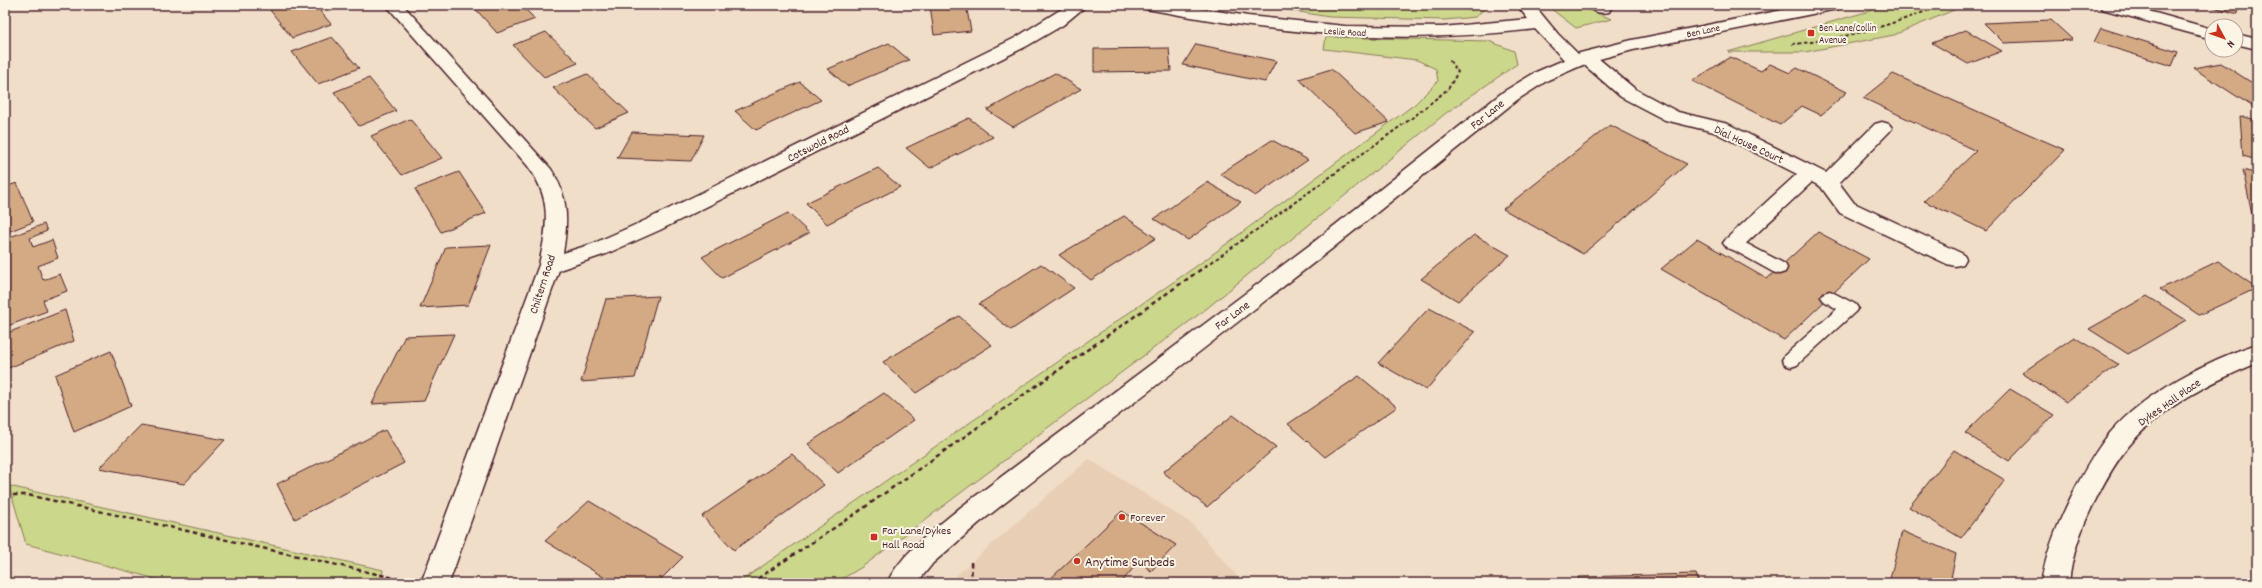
<svg xmlns="http://www.w3.org/2000/svg" width="2262" height="588" viewBox="0 0 2262 588" font-family="Dekko,sans-serif">
<style>
.built{fill:#e8ceb4}
.green{fill:#cbd78a;stroke:#8a7b5a}
.building{fill:#d4aa85;stroke:#4a1f2b}
.lines{fill:none;stroke-linecap:round;stroke-linejoin:round}
.service-casing{stroke:#4a1f2b;stroke-width:3}
.minor-casing{stroke:#4a1f2b;stroke-width:3}
.tertiary-casing{stroke:#4a1f2b;stroke-width:3}
.path-far1{stroke:#4a1f2b;stroke-width:2;stroke-dasharray:3.5 2.5;stroke-linecap:butt}
.path{stroke:#4a1f2b;stroke-width:2.5;stroke-dasharray:4.5 3.5;stroke-linecap:butt}
.service{fill:#fcf5e5;fill-rule:evenodd}
.minor{fill:#fcf5e5;fill-rule:evenodd}
.tertiary{fill:#fcf5e5;fill-rule:evenodd}
.poi-dot{fill:#c8321e;stroke:#fcf5e5;stroke-width:1.5}
.labels{text-anchor:middle;stroke-width:4;stroke-linejoin:round;paint-order:stroke}
.far-poi-label{font-size:10px;fill:#4a1f2b;stroke:#fcf5e5;text-anchor:start}
.far-street-label{font-size:10px;fill:#4a1f2b;stroke:#fcf5e5}
.street-label{font-size:12px;fill:#4a1f2b;stroke:#fcf5e5}
.poi-label{font-size:12px;fill:#4a1f2b;stroke:#fcf5e5;text-anchor:start}
.near-poi-label{font-size:14px;fill:#4a1f2b;stroke:#fcf5e5;text-anchor:start}
</style>
<rect width="100%" height="100%" fill="#f0dec8"/>
<filter id="ink" filterUnits="userSpaceOnUse"><feTurbulence type="fractalNoise" baseFrequency=".025" numOctaves="2"/><feDisplacementMap in="SourceGraphic" scale="8" xChannelSelector="R" yChannelSelector="G"/><feConvolveMatrix kernelMatrix="1 2 1 2 8 2 1 2 1" color-interpolation-filters="sRGB"/></filter>
<g filter="url(#ink)">
<!-- built -->
<path class="built" d="M 1089,459 L 1191,523 L 1243,583 L 948,583 Z"/>
<!-- green -->
<path class="green" d="M 1259,5 L 1489,5 L 1475,17 L 1445,20 L 1329,17 Z
M 1546,5 L 1575,5 L 1612,19 L 1576,28 Z
M 1890,5 L 1966,5 L 1894,35 L 1805,52 L 1728,52 Z
M 1326,37 L 1489,41 L 1514,51 L 1517,64 L 1446,113 L 1206,309 L 862,567 L 835,583 L 738,583 L 1198,265 L 1415,104 L 1438,81 L 1436,69 L 1417,60 L 1324,49 Z
M 9,486 L 383,570 L 381,583 L 171,583 L 26,544 Z"/>
<!-- building -->
<path class="building" d="M 286,5 L 315,5 L 331,24 L 292,38 L 270,10 Z
M 472,5 L 521,5 L 535,19 L 497,33 Z
M 930,5 L 966,5 L 971,31 L 934,35 Z
M 2206,5 L 2239,5 L 2238,14 Z
M 2051,20 L 2073,40 L 2004,43 L 1984,23 Z
M 2101,28 L 2178,52 L 2172,66 L 2094,42 Z
M 1966,30 L 2002,51 L 1968,64 L 1932,43 Z
M 546,32 L 578,63 L 544,77 L 513,45 Z
M 332,37 L 359,68 L 318,84 L 292,52 Z
M 889,43 L 909,60 L 847,86 L 828,69 Z
M 1196,44 L 1276,61 L 1265,82 L 1183,65 Z
M 1169,48 L 1171,71 L 1094,72 L 1094,49 Z
M 1730,57 L 1761,71 L 1770,64 L 1790,73 L 1797,68 L 1847,92 L 1821,115 L 1802,106 L 1780,125 L 1692,81 Z
M 2221,63 L 2257,86 L 2257,107 L 2255,108 L 2193,68 Z
M 1331,69 L 1389,122 L 1355,133 L 1299,79 Z
M 1055,73 L 1081,89 L 1013,127 L 987,110 Z
M 587,74 L 629,113 L 595,128 L 553,88 Z
M 1893,74 L 2065,150 L 1986,231 L 1924,201 L 1976,151 L 1863,98 Z
M 369,78 L 396,111 L 359,126 L 334,92 Z
M 800,82 L 821,100 L 756,130 L 735,111 Z
M 2240,116 L 2257,120 L 2257,160 L 2243,156 Z
M 969,118 L 993,137 L 930,168 L 906,148 Z
M 410,119 L 442,158 L 402,175 L 371,136 Z
M 1610,125 L 1687,164 L 1583,254 L 1503,209 Z
M 632,132 L 704,135 L 691,161 L 617,158 Z
M 1272,140 L 1308,160 L 1255,196 L 1220,174 Z
M 878,168 L 900,187 L 827,224 L 806,203 Z
M 2243,170 L 2257,174 L 2257,215 L 2252,214 Z
M 459,172 L 486,213 L 441,232 L 415,189 Z
M 1207,182 L 1241,202 L 1188,240 L 1154,219 Z
M 17,183 L 33,222 L 5,233 L 5,187 Z
M 788,213 L 809,233 L 722,278 L 702,257 Z
M 1124,216 L 1156,238 L 1091,280 L 1059,255 Z
M 44,224 L 47,231 L 30,238 L 33,247 L 52,240 L 58,258 L 38,266 L 43,280 L 60,274 L 67,291 L 43,300 L 47,311 L 5,327 L 5,239 Z
M 1818,232 L 1869,259 L 1784,340 L 1661,269 L 1697,239 L 1767,279 Z
M 1474,235 L 1510,255 L 1458,301 L 1421,279 Z
M 491,245 L 468,305 L 420,308 L 446,247 Z
M 2218,261 L 2257,288 L 2199,315 L 2160,289 Z
M 1041,264 L 1074,288 L 1011,330 L 979,304 Z
M 658,296 L 635,378 L 581,382 L 606,299 Z
M 2147,296 L 2186,320 L 2128,354 L 2089,329 Z
M 1429,308 L 1475,332 L 1426,390 L 1378,363 Z
M 65,310 L 74,341 L 6,369 L 5,334 Z
M 959,316 L 992,345 L 916,393 L 883,362 Z
M 454,334 L 424,401 L 372,404 L 405,336 Z
M 2074,337 L 2118,364 L 2066,402 L 2022,373 Z
M 111,351 L 131,406 L 74,432 L 55,375 Z
M 1359,376 L 1397,407 L 1325,457 L 1288,424 Z
M 2010,389 L 2054,415 L 2009,461 L 1965,433 Z
M 884,393 L 914,420 L 838,473 L 808,444 Z
M 1233,415 L 1276,447 L 1207,507 L 1163,472 Z
M 141,425 L 225,440 L 184,484 L 99,468 Z
M 385,430 L 404,463 L 295,519 L 277,484 Z
M 1954,450 L 2005,480 L 1961,538 L 1909,507 Z
M 792,454 L 824,485 L 734,550 L 702,516 Z
M 589,501 L 683,557 L 657,583 L 613,583 L 545,541 Z
M 1122,511 L 1176,545 L 1151,571 L 1139,561 L 1121,583 L 1046,583 Z
M 1902,531 L 1956,554 L 1950,583 L 1889,583 Z
M 1696,574 L 1699,583 L 1580,583 L 1578,577 Z"/>
<g class="lines">
<!-- service casing -->
<g class="service-casing">
<path id="service" d="M 1734,237 L 1785,264 L 1787,268 L 1785,272 L 1779,274 L 1773,272 L 1728,247 L 1726,243 L 1728,239 Z
M 1830,291 L 1855,304 L 1858,308 L 1855,312 L 1797,365 L 1791,367 L 1785,365 L 1782,360 L 1785,355 L 1837,309 L 1824,301 L 1821,297 L 1824,293 Z"/>
</g>
<!-- minor casing -->
<g class="minor-casing">
<path id="minor" d="M 386,5 L 403,5 L 551,169 C 569,196 568,222 563,253 L 592,244 L 646,220 L 1015,38 L 1068,5 L 1087,5 L 1063,25 L 1027,46 L 660,230 L 606,254 L 559,270 L 449,583 L 421,583 L 539,265 C 547,226 553,199 527,165 Z
M 1144,5 L 1179,5 L 1248,16 L 1345,26 L 1442,27 L 1528,19 L 1517,5 L 1534,5 L 1558,34 L 1579,55 L 1586,52 L 1592,53 L 1635,89 L 1678,112 L 1728,124 L 1826,173 L 1875,124 L 1882,122 L 1889,124 L 1892,128 L 1889,132 L 1839,183 L 1854,203 L 1963,254 L 1966,259 L 1963,264 L 1955,266 L 1947,264 L 1840,213 L 1821,187 L 1812,182 L 1741,248 L 1734,250 L 1727,248 L 1723,243 L 1727,238 L 1797,174 L 1714,132 L 1665,120 L 1621,97 L 1581,62 L 1574,65 L 1568,64 L 1535,29 C 1402,45 1283,35 1152,10 L 1146,9 Z
M 1588,5 L 1609,5 L 1611,8 L 1609,12 C 1601,14 1592,12 1588,5 Z
M 2100,5 L 2127,5 L 2212,29 L 2212,39 L 2102,9 Z
M 2236,34 L 2257,39 L 2257,49 L 2236,44 Z
M 2257,344 L 2257,363 C 2211,382 2160,407 2128,447 C 2115,463 2105,481 2096,499 C 2082,526 2072,554 2069,583 L 2041,583 C 2046,553 2057,525 2071,497 C 2082,475 2094,452 2110,433 C 2144,393 2208,360 2257,344 Z"/>
</g>
<!-- tertiary casing -->
<g class="tertiary-casing">
<path id="tertiary" d="M 1807,5 L 1840,5 L 1838,9 L 1832,10 L 1633,50 L 1592,61 L 1548,80 L 1517,100 L 1329,251 L 979,523 L 933,563 L 917,583 L 887,583 C 902,552 935,529 961,507 L 1315,241 L 1503,92 L 1536,72 L 1580,53 L 1632,40 Z"/>
</g>
<!-- path-far1 -->
<path class="path-far1" d="M 1792,44 C 1844,40 1894,24 1942,5
M 1216,259 L 1412,118 L 1448,89 L 1458,72 L 1449,60"/>
<!-- path -->
<path class="path" d="M 5,495 L 28,495 L 399,579
M 971,562 L 972,583
M 751,583 L 858,512 L 1217,258"/>
<!-- service -->
<use href="#service" class="service"/>
<!-- minor -->
<use href="#minor" class="minor"/>
<!-- tertiary -->
<use href="#tertiary" class="tertiary"/>
</g>
</g>
<!-- markers -->
<g class="poi-dot">
<rect x="1807" y="29" width="8" height="8" rx="2"/>
<circle cx="1122" cy="517" r="4"/>
<rect x="870" y="533" width="8" height="8" rx="2"/>
<circle cx="1077" cy="561" r="4"/>
</g>
<g class="labels">
<!-- far-poi labels -->
<g class="far-poi-label">
<text x="1819" y="31">Ben Lane/Collin<tspan x="1819" dy="12">Avenue</tspan></text>
</g>
<!-- far-street labels -->
<g class="far-street-label">
<text transform="translate(1703 30) rotate(-12)" y="4">Ben Lane</text>
<text transform="translate(1345 31) rotate(3)" y="4">Leslie Road</text>
</g>
<!-- street labels -->
<g class="street-label">
<text transform="translate(1487 114) rotate(-39)" y="4">Far Lane</text>
<text transform="translate(818 143) rotate(-27)" y="4">Cotswold Road</text>
<text transform="translate(1749 144) rotate(25)" y="4">Dial House Court</text>
<text transform="translate(542 284) rotate(-72)" y="4">Chiltern Road</text>
<text transform="translate(1232 315) rotate(-37)" y="4">Far Lane</text>
<text transform="translate(2169 402) rotate(-35)" y="4">Dykes Hall Place</text>
</g>
<!-- poi labels -->
<g class="poi-label">
<text x="1130" y="521">Forever</text>
<text x="882" y="534">Far Lane/Dykes<tspan x="882" dy="14">Hall Road</tspan></text>
</g>
<!-- near-poi labels -->
<g class="near-poi-label">
<text x="1085" y="566">Anytime Sunbeds</text>
</g>
</g>
<!-- margin -->
<rect width="2262" height="588" fill="none" stroke="#fcf5e5" stroke-width="20"/>
<rect x="10" y="10" width="2242" height="568" fill="none" stroke="#4a1f2b" stroke-width="1.5" filter="url(#ink)"/>
<!-- north arrow -->
<g transform="translate(2224 38) rotate(131)"><circle r="19" fill="#fcf5e5" stroke="#b59f9b"/>
<path d="M0-3L7 15L0 10L-7 15Z" fill="#c8321e"/>
<text y="-6" font-size="11" font-weight="bold" text-anchor="middle" fill="#4a1f2b">N</text>
</g>
</svg>
